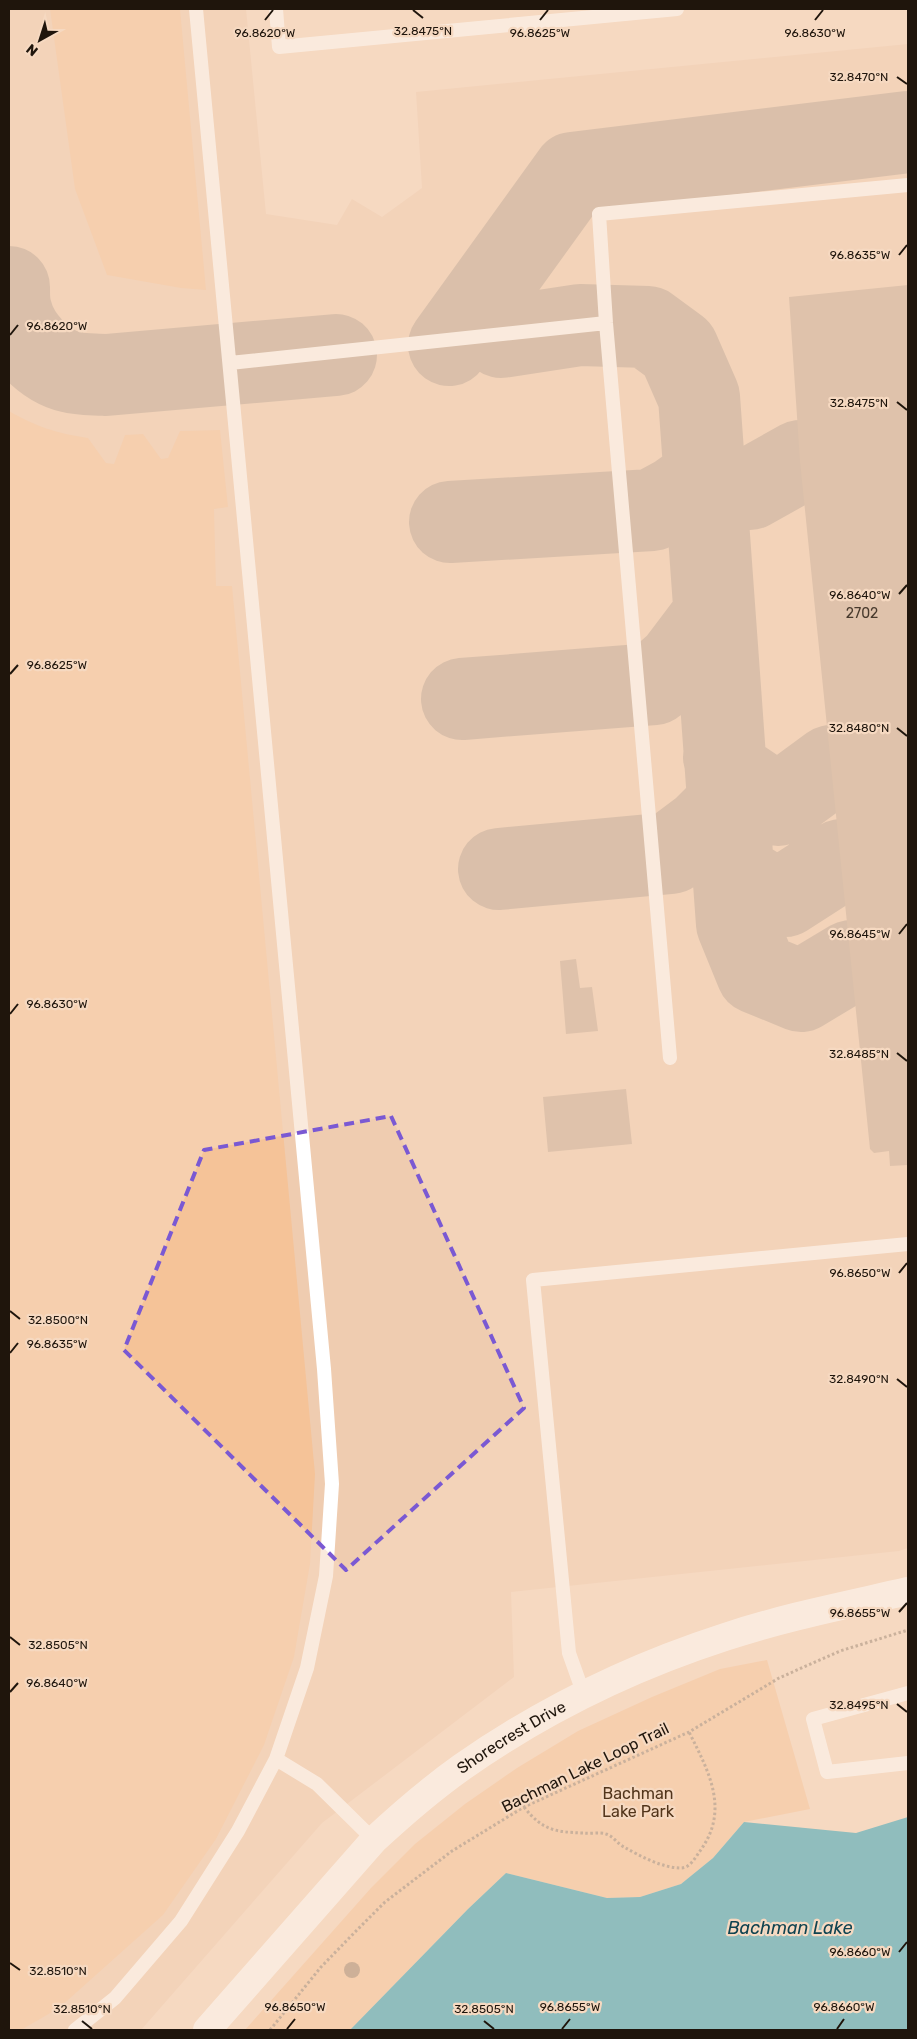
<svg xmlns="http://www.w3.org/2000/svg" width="917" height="2039" viewBox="0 0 917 2039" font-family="Rubik,sans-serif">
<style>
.built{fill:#efccb0}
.green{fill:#f5c398}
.water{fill:#149cb8}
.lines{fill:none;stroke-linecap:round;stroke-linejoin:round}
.taxiway{stroke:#b8a18e;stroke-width:82}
.building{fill:#c3a790}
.path{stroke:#94806f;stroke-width:3;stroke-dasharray:2.5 2.5;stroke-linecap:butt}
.service{stroke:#fff;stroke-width:14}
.tertiary{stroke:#fff;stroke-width:28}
.tree{fill:#9c7f66}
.marked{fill:none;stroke:#7a59d3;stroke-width:4;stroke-dasharray:10 6;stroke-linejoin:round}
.ticks{fill:none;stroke:#1f150c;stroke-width:2}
.labels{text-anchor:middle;stroke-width:4.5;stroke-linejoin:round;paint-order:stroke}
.number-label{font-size:14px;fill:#483a2d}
.street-label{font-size:16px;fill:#1f150c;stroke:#f6d9c1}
.park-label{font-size:16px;fill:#52351b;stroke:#f6d9c1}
.water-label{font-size:18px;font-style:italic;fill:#0f4350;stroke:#f6d9c1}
.ticks-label{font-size:12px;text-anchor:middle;fill:#1f150c;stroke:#f6d9c1;stroke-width:4.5;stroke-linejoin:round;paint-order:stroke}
</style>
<rect width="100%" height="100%" fill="#f6d9c1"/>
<!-- built -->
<path class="built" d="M 9,9 L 246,9 L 266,214 L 337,225 L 352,199 L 382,217 L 422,188 L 416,92 L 908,44 L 908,1548 L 899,1551 L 511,1592 L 514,1677 L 322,1823 L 141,2030 L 9,2030 Z"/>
<!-- green -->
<path class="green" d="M 50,9 L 180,9 L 206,290 L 181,288 L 107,275 L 75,189 Z
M 9,411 C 37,427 56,433 88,438 L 106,463 L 114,464 L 125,435 L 143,434 L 161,459 L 168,458 L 180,431 L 220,430 L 228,507 L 214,509 L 216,586 L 232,586 L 315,1474 L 310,1564 L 294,1657 L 264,1745 L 216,1839 L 163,1915 L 59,2008 L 21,2030 L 9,2030 Z
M 767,1660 L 810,1809 L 744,1822 L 713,1858 L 681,1884 L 640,1897 L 607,1898 L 506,1873 L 468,1909 L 350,2030 L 245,2030 L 371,1888 L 415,1844 L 465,1804 L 517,1768 L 578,1731 L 652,1697 L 720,1669 Z"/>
<!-- water -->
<path class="water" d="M 908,1817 L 908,2030 L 350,2030 L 468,1909 L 506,1873 L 607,1898 L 640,1897 L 681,1884 L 713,1858 L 744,1822 L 856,1833 Z"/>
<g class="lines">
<!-- taxiway -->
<path class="taxiway" d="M 9,287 C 9,294 9,303 11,310 C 17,337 44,366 71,372 C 82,375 95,374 106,375 L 336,355
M 501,337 L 580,325 L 648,327 L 678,349 L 699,397 L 737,924 L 757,973 L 801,991 L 851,961
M 449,345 L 573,173 L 908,132
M 450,522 L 652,510 L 676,497 L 704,477 L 715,489 L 750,489 L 800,461
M 462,699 L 654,684 L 677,664 L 714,615
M 724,757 L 732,774 L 778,805 L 831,766
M 499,869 L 671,853 L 703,829 L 728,804
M 733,873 L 762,891 L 785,896 L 841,860"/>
</g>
<!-- building -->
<path class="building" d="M 908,285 L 908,1165 L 890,1166 L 889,1151 L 874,1153 L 870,1149 L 800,461 L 789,297 Z
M 576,959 L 580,988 L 592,987 L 598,1031 L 566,1034 L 560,961 Z
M 626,1089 L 632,1144 L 548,1152 L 543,1097 Z"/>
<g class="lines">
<!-- path -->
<path class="path" d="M 524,1807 C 542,1830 555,1832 583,1833 C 590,1834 600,1832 606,1834 C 613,1836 618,1844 624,1847 C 640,1856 662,1868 681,1868 C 690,1868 695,1858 700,1851 C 730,1810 709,1772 689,1732
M 270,2030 L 321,1967 L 356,1931 L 385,1902 L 452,1851 L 524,1807 L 689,1732 L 779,1678 L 840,1651 L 908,1630"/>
<!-- service -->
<path class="service" d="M 276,9 L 279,47 L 677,9
M 230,363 L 606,323
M 670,1058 L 606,323 L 599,214 L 908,185
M 908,1693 L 813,1719 L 827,1772 L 908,1763
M 584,1695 L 569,1653 L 533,1280 L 908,1244
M 276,1759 L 317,1784 L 374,1840
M 75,2030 L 115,1998 L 181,1921 L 238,1831 L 276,1759 L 307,1668 L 326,1576 L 332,1484 L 324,1369 L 196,9"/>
<!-- tertiary -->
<path class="tertiary" id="s1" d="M 207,2030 L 374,1840 C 402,1814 431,1789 462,1767 C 542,1711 632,1667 725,1637 C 785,1617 847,1605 908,1591"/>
</g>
<!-- trees -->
<circle class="tree" cx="352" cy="1970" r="8"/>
<!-- marked area -->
<path d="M0 0H917V2039H0ZM 391,1116 L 524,1408 L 346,1570 L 124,1350 L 204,1150 Z" fill="#f6d9c1" fill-opacity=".55" fill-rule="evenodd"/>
<path class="marked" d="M 391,1116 L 524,1408 L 346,1570 L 124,1350 L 204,1150 Z"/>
<!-- ticks -->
<path class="ticks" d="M 413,10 L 423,18M 265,20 L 273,10M 540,20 L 548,10M 815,20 L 823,10M 897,77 L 907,84M 899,255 L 907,245M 10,335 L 18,325M 897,402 L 907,410M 899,594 L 907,585M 10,674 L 18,665M 897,728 L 907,736M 899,934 L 907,924M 10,1014 L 18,1004M 897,1053 L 907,1061M 899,1273 L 907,1263M 10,1311 L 20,1319M 10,1353 L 18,1343M 897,1379 L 907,1387M 899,1612 L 907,1603M 10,1637 L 20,1645M 10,1692 L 18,1683M 897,1704 L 907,1712M 899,1952 L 907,1942M 10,1963 L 20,1970M 82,2021 L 92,2029M 484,2021 L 494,2029M 287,2029 L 295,2019M 562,2029 L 570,2019M 837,2029 L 844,2019"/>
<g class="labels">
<!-- number labels -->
<g class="number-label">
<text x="862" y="618">2702</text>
</g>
<!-- street labels -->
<g class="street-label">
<text dy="6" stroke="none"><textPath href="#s1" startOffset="425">Shorecrest Drive</textPath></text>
<text transform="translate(585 1767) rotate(-26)" y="6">Bachman Lake Loop Trail</text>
</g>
<!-- park labels -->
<g class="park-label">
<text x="638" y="1799">Bachman<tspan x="638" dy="18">Lake Park</tspan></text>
</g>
<!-- water labels -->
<g class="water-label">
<text x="790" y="1934">Bachman Lake</text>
</g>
</g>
<g class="ticks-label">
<text x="423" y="35">32.8475°N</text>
<text x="265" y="37">96.8620°W</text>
<text x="540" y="37">96.8625°W</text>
<text x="815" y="37">96.8630°W</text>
<text x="859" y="81">32.8470°N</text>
<text x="860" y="259">96.8635°W</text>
<text x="57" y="330">96.8620°W</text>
<text x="859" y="407">32.8475°N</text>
<text x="860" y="599">96.8640°W</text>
<text x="57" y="669">96.8625°W</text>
<text x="859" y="732">32.8480°N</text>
<text x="860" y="938">96.8645°W</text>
<text x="57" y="1008">96.8630°W</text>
<text x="859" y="1058">32.8485°N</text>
<text x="860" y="1277">96.8650°W</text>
<text x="58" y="1324">32.8500°N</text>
<text x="57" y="1348">96.8635°W</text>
<text x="859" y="1383">32.8490°N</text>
<text x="860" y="1617">96.8655°W</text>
<text x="58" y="1649">32.8505°N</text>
<text x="57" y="1687">96.8640°W</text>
<text x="859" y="1709">32.8495°N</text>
<text x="860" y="1956">96.8660°W</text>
<text x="58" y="1975">32.8510°N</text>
<text x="295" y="2011">96.8650°W</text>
<text x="570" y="2011">96.8655°W</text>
<text x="844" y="2011">96.8660°W</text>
<text x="82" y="2013">32.8510°N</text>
<text x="484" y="2013">32.8505°N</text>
</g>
<!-- border -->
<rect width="917" height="2039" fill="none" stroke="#1f150c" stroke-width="20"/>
<!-- north arrow -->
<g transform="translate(40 40) rotate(219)" stroke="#f6d9c1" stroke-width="4" paint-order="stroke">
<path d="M0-4L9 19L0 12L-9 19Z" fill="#1f150c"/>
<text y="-8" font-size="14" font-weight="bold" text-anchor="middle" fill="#1f150c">N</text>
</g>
</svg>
